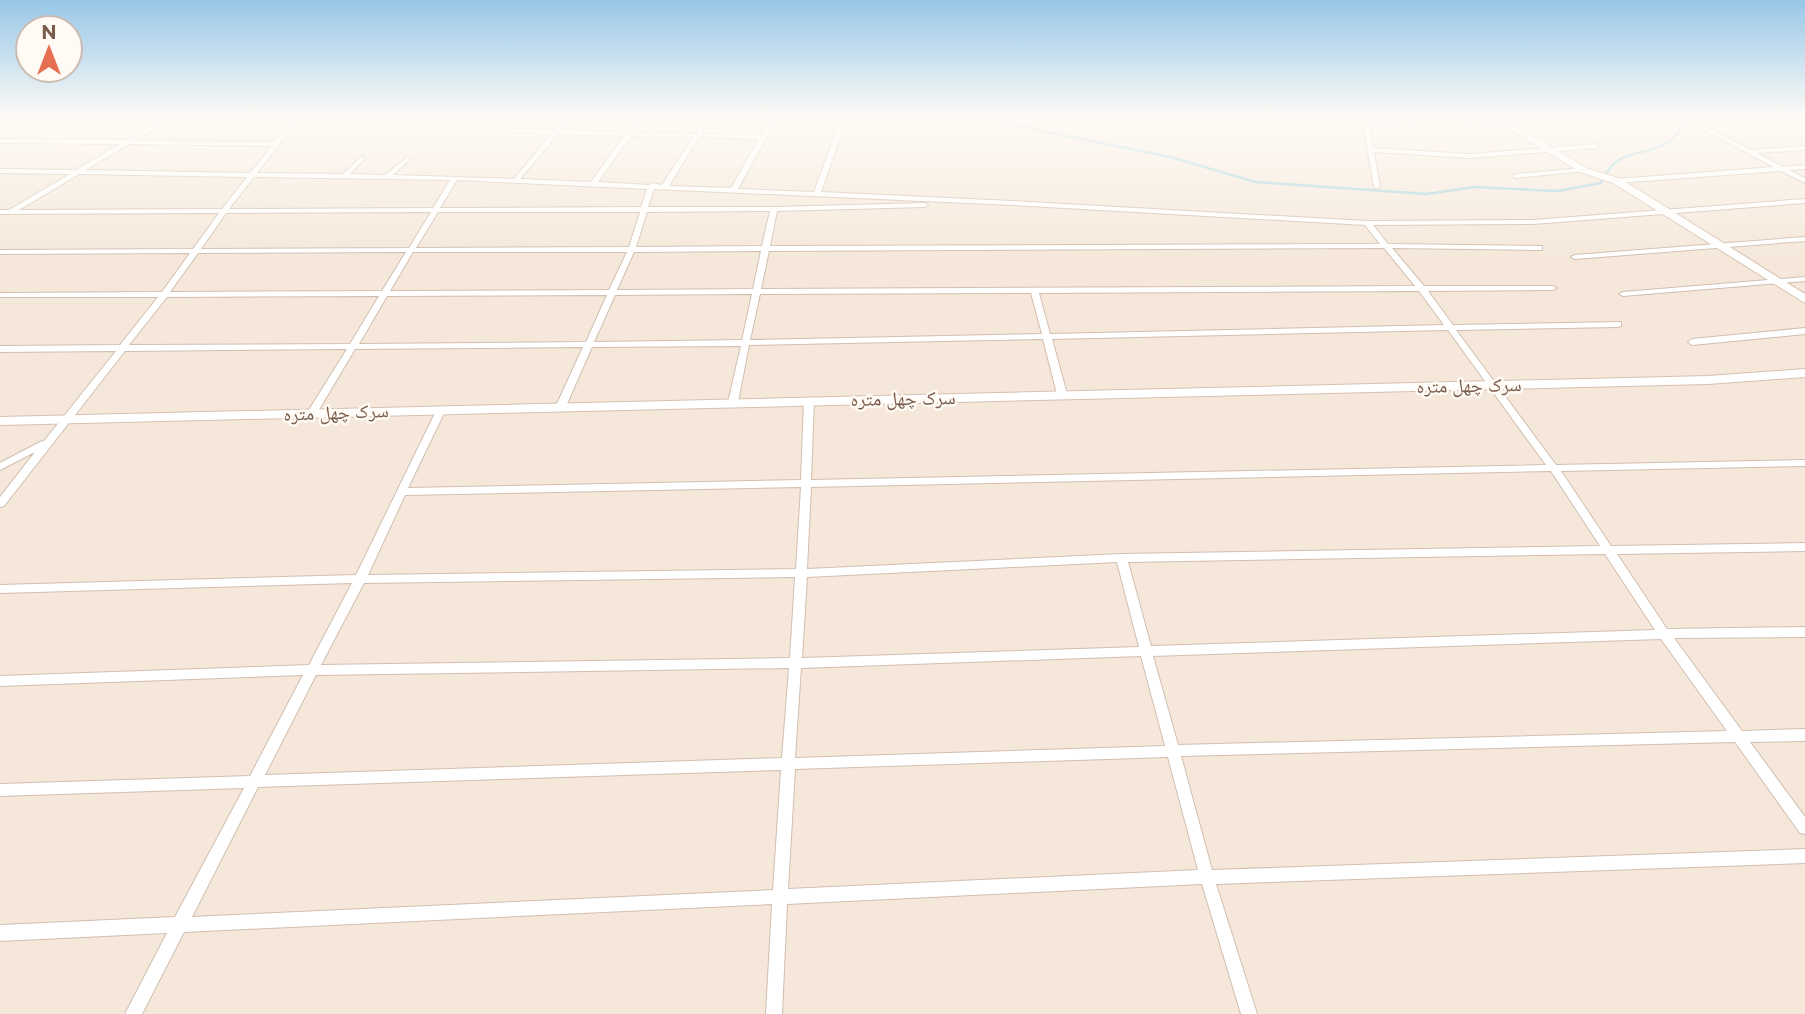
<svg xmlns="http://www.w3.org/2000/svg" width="1805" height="1014" viewBox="0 0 1805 1014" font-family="Montserrat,'Noto Naskh Arabic',sans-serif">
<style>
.residential{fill:#f5e8da}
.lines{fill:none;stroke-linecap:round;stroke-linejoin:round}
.stream{stroke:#a5d3da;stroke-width:2.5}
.street-casing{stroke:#d1beb0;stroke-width:2}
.secondary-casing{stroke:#d6c0b0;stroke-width:2}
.street{fill:#fff;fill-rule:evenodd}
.secondary{fill:#fff;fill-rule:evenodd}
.labels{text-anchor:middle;stroke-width:5;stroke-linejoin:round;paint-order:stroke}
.street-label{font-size:19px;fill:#7a5c4d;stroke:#fffaf3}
</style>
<rect width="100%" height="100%" fill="#fdf6ec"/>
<!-- residential -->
<path class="residential" d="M 0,118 L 1805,118 L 1805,1014 L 0,1014 Z"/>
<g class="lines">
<!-- stream -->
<path class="stream" d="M 979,118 L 1170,157 L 1256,182 L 1427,194 L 1474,187 L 1558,191 L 1601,183 C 1618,144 1642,160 1670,141 C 1676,136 1680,129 1684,123 L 1682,118"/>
<!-- street casing -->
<g class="street-casing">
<path id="street" d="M 11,118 L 18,118 L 0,127 L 0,123 Z
M 165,118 L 172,118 L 135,141 L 275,142 L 292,120 L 244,120 L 241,118 L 300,118 L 257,173 L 343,174 L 362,156 L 365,158 L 350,174 L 385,175 L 407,157 L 409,158 L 409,160 L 393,175 L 514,179 L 551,134 L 511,132 L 510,131 L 513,129 L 555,130 L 565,118 L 571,118 L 561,130 L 627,132 L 637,118 L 643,118 L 633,132 L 695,134 L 705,118 L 711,118 L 701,134 L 761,135 L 771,118 L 777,118 L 738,189 L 814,192 L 841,118 L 847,118 L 821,192 L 1012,201 L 1367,221 L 1533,220 L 1805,199 L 1805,203 L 1533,224 L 1373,225 L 1388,244 L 1542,246 L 1542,250 L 1539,250 L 1392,248 L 1424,286 L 1553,286 L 1557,288 L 1553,290 L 1428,291 L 1453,325 L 1621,322 L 1621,326 L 1618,327 L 1456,330 L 1556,465 L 1805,460 L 1805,466 L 1561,471 L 1611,546 L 1805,543 L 1805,551 L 1617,554 L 1667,629 L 1805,627 L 1805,637 L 1674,638 L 1742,731 L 1805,729 L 1805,741 L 1750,742 L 1805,817 L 1805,834 L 1800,833 L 1735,742 L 1181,756 L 1212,870 L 1805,849 L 1805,863 L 1216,884 L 1257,1014 L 1241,1014 L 1202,884 L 787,904 L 782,1014 L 766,1014 L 772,904 L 184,932 L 142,1014 L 125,1014 L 167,933 L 0,941 L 0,925 L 175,917 L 244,788 L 0,796 L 0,784 L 250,776 L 303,675 L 0,686 L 0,676 L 309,665 L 352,583 L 0,593 L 0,585 L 356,575 L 438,407 L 444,407 L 446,409 L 408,488 L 801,480 L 804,400 L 809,397 L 814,400 L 811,480 L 1546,465 L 1448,330 L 1052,339 L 1067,394 L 1062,397 L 1057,394 L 1043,339 L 749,345 L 738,402 L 733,405 L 728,402 L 741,346 L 592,347 L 566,406 L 561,409 L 556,406 L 583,347 L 355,349 L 317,413 L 312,416 L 307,413 L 347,349 L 125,351 L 4,506 L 0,507 L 0,497 L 35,452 L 0,470 L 0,463 L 40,442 L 44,441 L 116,351 L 0,352 L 0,346 L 120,345 L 158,297 L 0,297 L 0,293 L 162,292 L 190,253 L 0,254 L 0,250 L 193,249 L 219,213 L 0,214 L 0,210 L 9,210 L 70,174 L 0,173 L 0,169 L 76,170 L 120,144 L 0,143 L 0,139 L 127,140 ZM 558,134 L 624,136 L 591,182 L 520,179 ZM 631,136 L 693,137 L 662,185 L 652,183 L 649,185 L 598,182 ZM 699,137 L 759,139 L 731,188 L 669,186 ZM 129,144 L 272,146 L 250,173 L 85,170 ZM 79,174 L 247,177 L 222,209 L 19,210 ZM 254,177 L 450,180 L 433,208 L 229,209 ZM 457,180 L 647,189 L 641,207 L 440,208 ZM 654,189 L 1012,205 L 1365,225 L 1380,244 L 770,246 L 777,211 L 925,207 L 928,205 L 925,203 L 774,207 L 648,207 ZM 770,211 L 762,246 L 636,247 L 647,212 ZM 431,212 L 409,248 L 201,249 L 226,213 ZM 438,212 L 640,212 L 629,247 L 416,248 ZM 1384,248 L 1415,286 L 761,289 L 769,251 ZM 761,251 L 753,289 L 617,290 L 634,252 ZM 406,252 L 382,291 L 170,292 L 198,253 ZM 413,252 L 627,252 L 609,290 L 390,291 ZM 1419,291 L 1444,325 L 1050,334 L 1039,293 ZM 1031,293 L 1042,334 L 750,340 L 760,294 ZM 752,294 L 742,340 L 594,342 L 615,295 ZM 607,295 L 586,342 L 359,344 L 387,296 ZM 379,296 L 350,344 L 129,345 L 167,297 ZM 1551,471 L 1600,546 L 1121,554 L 807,569 L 811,487 ZM 801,487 L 796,569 L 368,575 L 405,495 ZM 1605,554 L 1655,630 L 1151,646 L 1128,562 ZM 1117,562 L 1139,647 L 802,658 L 807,577 ZM 795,577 L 790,658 L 321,665 L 364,583 ZM 1661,639 L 1727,731 L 1178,745 L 1153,656 ZM 1141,656 L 1165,746 L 795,758 L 801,668 ZM 789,668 L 782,758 L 265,775 L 316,675 ZM 1168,757 L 1198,870 L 788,889 L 795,769 ZM 781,770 L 773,890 L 192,917 L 258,787 Z
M 1362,118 L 1368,118 L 1369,123 L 1444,127 L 1548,120 L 1551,122 L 1548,124 L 1444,131 L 1370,127 L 1373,148 L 1470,154 L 1596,144 L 1599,146 L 1596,148 L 1470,158 L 1374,152 L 1380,187 L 1377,189 L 1374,187 Z
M 1704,126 L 1751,150 L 1805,146 L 1805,150 L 1757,153 L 1783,167 L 1805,165 L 1805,169 L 1789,170 L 1805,178 L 1805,183 L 1781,171 L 1617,183 L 1614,181 L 1617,179 L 1774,167 L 1702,129 L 1701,128 Z
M 1583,168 L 1585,169 L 1585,171 L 1515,178 L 1512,176 L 1515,174 Z
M 1805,237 L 1805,241 L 1575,259 L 1571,257 L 1575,255 Z
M 1805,277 L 1805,281 L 1623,296 L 1619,294 L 1623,292 Z
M 1805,328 L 1805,334 L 1692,345 L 1688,342 L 1692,339 Z"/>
</g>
<!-- secondary casing -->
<g class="secondary-casing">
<path id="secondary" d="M 1492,118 L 1502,118 L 1586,168 L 1621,179 L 1805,294 L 1805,303 L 1613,183 L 1580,172 Z
M 1805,369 L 1805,377 L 1708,384 L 0,425 L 0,417 L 1708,376 Z"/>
</g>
<!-- street -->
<use href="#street" class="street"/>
<!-- secondary -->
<use href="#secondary" class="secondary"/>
</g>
<!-- sky -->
<linearGradient id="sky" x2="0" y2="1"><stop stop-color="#97c7e8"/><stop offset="0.45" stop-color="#fefbf6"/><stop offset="1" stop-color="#fefbf6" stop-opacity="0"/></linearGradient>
<rect width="1805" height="260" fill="url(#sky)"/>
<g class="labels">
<!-- street labels -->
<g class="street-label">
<text transform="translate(1469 385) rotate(-1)" y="7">سرک چهل متره</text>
<text transform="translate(903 398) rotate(-1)" y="7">سرک چهل متره</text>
<text transform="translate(336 412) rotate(-2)" y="7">سرک چهل متره</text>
</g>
</g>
<!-- north arrow -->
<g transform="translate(49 49)"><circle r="33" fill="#fffaf3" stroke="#cabbb1" stroke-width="2"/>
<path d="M0-5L12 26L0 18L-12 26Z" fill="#e76f51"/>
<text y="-10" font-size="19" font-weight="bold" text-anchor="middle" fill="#7a5c4d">N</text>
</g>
</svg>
